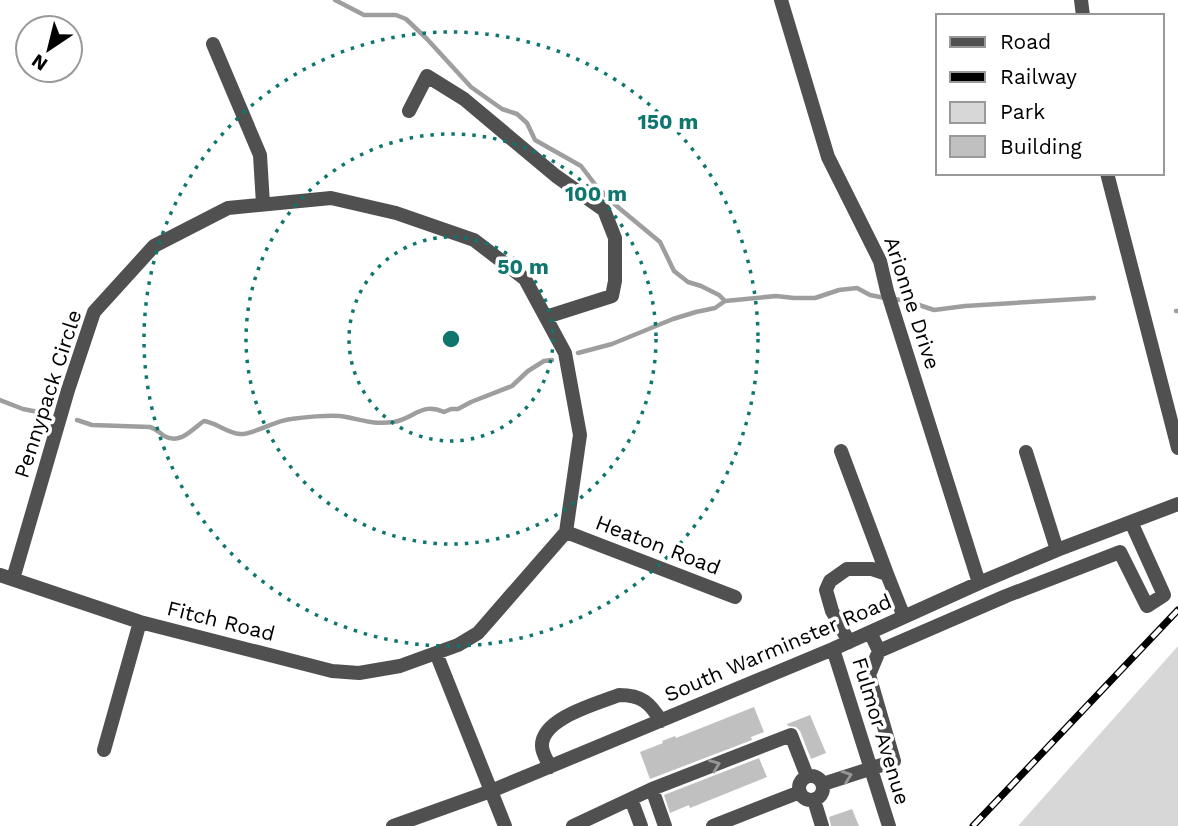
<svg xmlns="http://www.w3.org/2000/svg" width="1178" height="826" viewBox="0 0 1178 826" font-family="'Work Sans',sans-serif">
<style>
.green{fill:#d7d7d7}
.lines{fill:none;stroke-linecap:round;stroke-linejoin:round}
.stream{stroke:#9e9e9e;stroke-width:4.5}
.building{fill:#c0c0c0}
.minor{stroke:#505050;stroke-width:14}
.rail-casing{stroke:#000;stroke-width:7}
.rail{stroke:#fff;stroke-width:4.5;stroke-dasharray:13;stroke-linecap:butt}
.oneway{stroke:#969696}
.ring{fill:none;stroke:#0f766e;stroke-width:3.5;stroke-dasharray:3.5 7}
.labels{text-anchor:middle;stroke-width:7;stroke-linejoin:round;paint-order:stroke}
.street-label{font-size:21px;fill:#000;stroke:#fff}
.centre{fill:#0f766e;stroke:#fff;stroke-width:3.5}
.ring-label{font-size:21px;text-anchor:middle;font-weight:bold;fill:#0f766e;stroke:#fff;stroke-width:7;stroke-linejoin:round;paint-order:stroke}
</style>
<rect width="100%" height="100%" fill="#fff"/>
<!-- green -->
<path class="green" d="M 1178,646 L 1178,826 L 1018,826 Z"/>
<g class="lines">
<!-- stream -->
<path class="stream" d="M 335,0 L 364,15 L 396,15 L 406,19 L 427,39 L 471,87 L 502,109 L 517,114 L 527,123 L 535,140 L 581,166 L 597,187 L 619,208 L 660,242 L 674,271 L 688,282 L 701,286 L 719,295 L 725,301
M 894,299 L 907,301 L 934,310 L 965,306 L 1094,298
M 1176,311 L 1178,311
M 578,353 L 612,344 L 673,319 L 696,312 L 715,308 L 725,301 L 776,296 L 794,298 L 815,298 L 839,290 L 857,288 L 870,295 L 885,298
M 0,400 L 23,409 L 48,414
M 77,420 L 92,425 L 150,427 C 157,429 159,432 164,436 C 181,445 192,429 204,421 C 217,423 227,433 240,434 C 253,435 276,420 291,419 C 304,417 328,415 340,416 C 361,419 371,425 394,422 C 415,418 421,402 444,412 L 451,409 L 458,409 L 471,402 L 512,386 L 528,371 L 544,361 L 552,360"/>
</g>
<!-- building -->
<path class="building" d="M 754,707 L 764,732 L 751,737 L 752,740 L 650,779 L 640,752 L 663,743 L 662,741 L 675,736 L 676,738 Z
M 810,715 L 826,753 L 811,759 L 800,731 L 796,727 L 788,726 L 787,724 Z
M 759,758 L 767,777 L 690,808 L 689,805 L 670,813 L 664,795 Z
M 852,809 L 859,826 L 831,826 L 829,817 Z"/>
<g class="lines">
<!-- minor -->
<path class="minor" d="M 781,0 L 828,157 L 880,261 L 887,291 L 979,583
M 1081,0 L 1083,16
M 213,44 L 260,155 L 263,204
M 409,111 L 427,76 L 464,99 L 556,176 L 604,210 L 615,238 L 615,281 L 612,296 L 546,317
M 1107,173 L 1178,448
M 841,451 L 887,574
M 1026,452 L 1057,550
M 566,532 L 735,597
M 0,575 L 140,622 L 332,671 L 359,673 L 400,666 L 458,645 L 478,633 L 566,532 L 580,435 L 565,353 L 525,279 L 474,240 L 396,213 L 331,198 L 228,208 L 154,246 L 94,312 L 68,390 L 13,579
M 870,632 L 879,651 L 1006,596 L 1120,552 L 1147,606 L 1164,595 L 1131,522
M 849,642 L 832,611 L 826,590 L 830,581 L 847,569 L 872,569 L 887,574 L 904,617
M 833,649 L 889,826
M 436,653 L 505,826
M 104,750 L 140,622
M 550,767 C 547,760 542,753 542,746 C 541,718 599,703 619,695 C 642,695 650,703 661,721
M799 788a12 12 0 1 1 24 0a12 12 0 1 1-24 0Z
M 823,784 L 894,761 L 869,675 L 879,651
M 652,789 L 665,826
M 631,799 L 641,826
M 814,800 L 822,826
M 393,826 L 491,791 L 833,649 L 979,583 L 1057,550 L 1178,504
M 573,826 L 652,789 L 791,735 L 807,776
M 713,826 L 800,792"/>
<!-- rail casing -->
<g class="rail-casing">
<path id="rail" d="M 973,826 L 1178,610"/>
</g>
<!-- rail -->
<use href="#rail" class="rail"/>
</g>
<!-- one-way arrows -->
<defs><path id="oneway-chevron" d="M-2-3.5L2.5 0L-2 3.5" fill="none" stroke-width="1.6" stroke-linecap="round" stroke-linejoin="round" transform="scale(1.75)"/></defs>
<g class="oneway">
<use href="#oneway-chevron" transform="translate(715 765) rotate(-21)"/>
<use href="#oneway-chevron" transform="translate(847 776) rotate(-19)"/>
</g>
<!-- distance rings -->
<g class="ring">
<circle cx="451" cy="339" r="102"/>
<circle cx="451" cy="339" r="205"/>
<circle cx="451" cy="339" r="307"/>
</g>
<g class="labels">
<!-- street labels -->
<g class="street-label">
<text transform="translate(912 303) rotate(72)" y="7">Arionne Drive</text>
<text transform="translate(48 394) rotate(-72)" y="7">Pennypack Circle</text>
<text transform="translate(658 545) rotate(21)" y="7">Heaton Road</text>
<text transform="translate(221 621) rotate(14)" y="7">Fitch Road</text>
<text transform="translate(778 648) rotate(-23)" y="7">South Warminster Road</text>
<text transform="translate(881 731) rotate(73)" y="7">Fulmor Avenue</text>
</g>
</g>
<circle cx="451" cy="339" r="10" class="centre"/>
<g class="ring-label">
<text x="668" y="129">150 m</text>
<text x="596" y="201">100 m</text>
<text x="523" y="274">50 m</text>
</g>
<!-- legend -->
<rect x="936" y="14" width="228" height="161" fill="#ffffff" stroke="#999999" stroke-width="2"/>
<rect x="950" y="37" width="35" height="10" fill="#505050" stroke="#999999" stroke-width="2"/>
<text x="1000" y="49" font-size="21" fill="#000000">Road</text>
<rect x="950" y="72" width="35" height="10" fill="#000000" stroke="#999999" stroke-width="2"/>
<text x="1000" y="84" font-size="21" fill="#000000">Railway</text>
<rect x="950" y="102" width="35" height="21" fill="#d7d7d7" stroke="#999999" stroke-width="2"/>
<text x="1000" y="119" font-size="21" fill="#000000">Park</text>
<rect x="950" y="136" width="35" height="21" fill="#c0c0c0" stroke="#999999" stroke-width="2"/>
<text x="1000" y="154" font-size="21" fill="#000000">Building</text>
<!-- north arrow -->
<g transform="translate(49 49) rotate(215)"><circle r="33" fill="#ffffff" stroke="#999999" stroke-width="2"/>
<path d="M0-5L12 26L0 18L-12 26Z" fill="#000000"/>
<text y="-10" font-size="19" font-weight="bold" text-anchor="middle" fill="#000000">N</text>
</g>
</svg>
